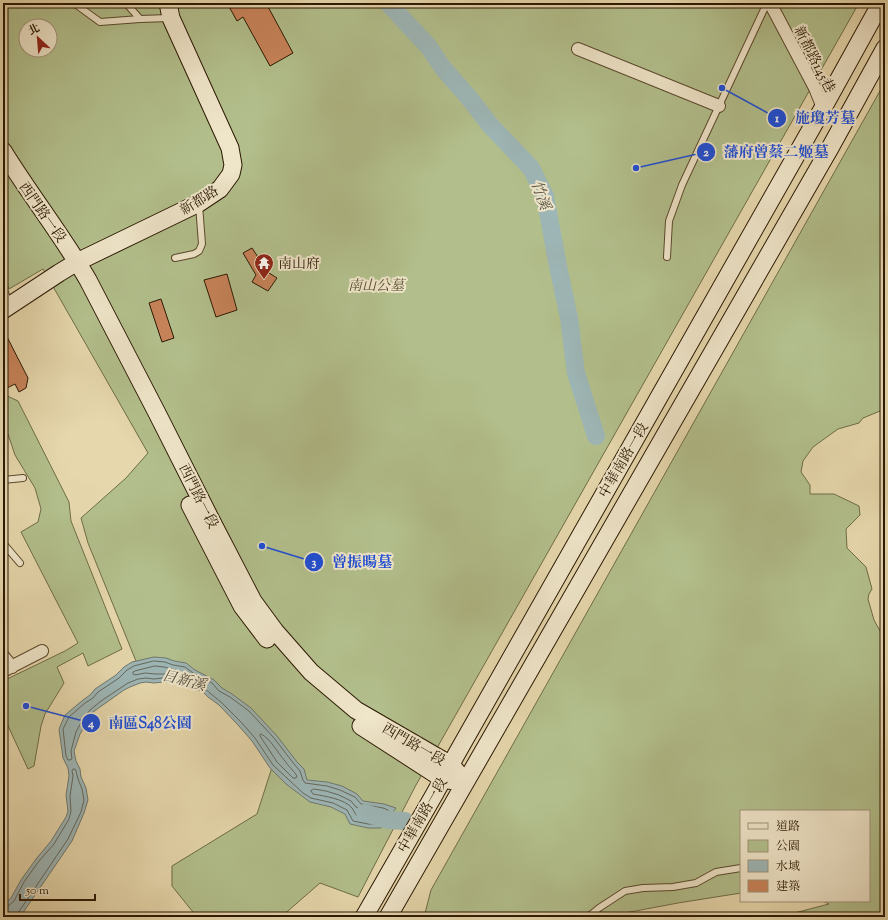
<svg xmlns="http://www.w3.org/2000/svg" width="888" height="920" viewBox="0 0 888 920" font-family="'Sorts Mill Goudy','Noto Serif TC',serif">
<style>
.green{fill:#b2bf8c;stroke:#6e6c47;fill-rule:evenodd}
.water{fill:#9db6b6;stroke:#6f776e}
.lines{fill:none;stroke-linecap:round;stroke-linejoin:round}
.shore{stroke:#64675c;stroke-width:1}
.river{stroke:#9db6b6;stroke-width:18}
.building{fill:#c88359;stroke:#2b1802}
.lane-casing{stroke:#5a482c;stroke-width:8}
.street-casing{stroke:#5a482c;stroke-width:14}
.secondary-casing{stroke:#2b1802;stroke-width:19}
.lane{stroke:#efe5c9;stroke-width:6}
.street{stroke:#efe5c9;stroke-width:12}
.secondary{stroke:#efe5c9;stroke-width:17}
.labels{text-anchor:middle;stroke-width:4;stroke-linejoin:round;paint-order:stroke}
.street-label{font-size:14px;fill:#2b1802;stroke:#efe5c9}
.poi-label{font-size:14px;fill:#2b1802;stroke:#efe5c9;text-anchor:start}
.park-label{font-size:14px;font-style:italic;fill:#544a2b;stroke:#efe5c9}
.water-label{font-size:15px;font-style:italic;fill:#534f41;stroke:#efe5c9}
.leader{fill:none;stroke:#1d4ed8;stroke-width:1.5}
.callout-dot{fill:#1d4ed8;stroke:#efe5c9;stroke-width:1.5}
.mark-label{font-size:12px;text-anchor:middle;font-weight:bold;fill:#fff}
.callout-label{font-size:15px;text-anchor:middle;font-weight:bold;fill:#1d4ed8;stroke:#efe5c9;stroke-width:4;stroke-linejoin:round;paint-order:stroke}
</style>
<rect width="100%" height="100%" fill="#e6d7ac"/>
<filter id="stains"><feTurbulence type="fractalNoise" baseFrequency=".005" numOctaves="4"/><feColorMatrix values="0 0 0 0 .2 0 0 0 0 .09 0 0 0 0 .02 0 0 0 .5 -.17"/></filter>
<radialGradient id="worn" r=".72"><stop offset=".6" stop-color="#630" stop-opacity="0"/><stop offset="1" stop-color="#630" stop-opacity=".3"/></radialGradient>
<!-- green -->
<path class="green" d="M 3,3 L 859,3 L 416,785 L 358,897 L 320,883 L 281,917 L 197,917 L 172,886 L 172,866 L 257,814 L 274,761 L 208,683 L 140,671 L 88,543 L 81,518 L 126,478 L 148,453 L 43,269 L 9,289 L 3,275 ZM 26,26 L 50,26 L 50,50 L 26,50 Z
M 885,82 L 885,409 L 863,418 L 859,423 L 838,429 L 813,447 L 803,461 L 801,472 L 810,485 L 810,494 L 834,494 L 859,506 L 860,515 L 846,529 L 847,548 L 866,567 L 872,589 L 869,594 L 868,599 L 874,620 L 885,640 L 885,917 L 779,917 L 829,904 L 823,901 L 869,901 L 869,811 L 741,811 L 741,893 L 678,903 L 614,915 L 611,917 L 424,917 L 431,890 Z
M 3,394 L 18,401 L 69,502 L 71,521 L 122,649 L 88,666 L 83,653 L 57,667 L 64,683 L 45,714 L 41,726 L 34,766 L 28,769 L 3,715 L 3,681 L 65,651 L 78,643 L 21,532 L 38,522 L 41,509 L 35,488 L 15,455 L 3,419 Z"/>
<!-- water -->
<path class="water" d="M 154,657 L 166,658 L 174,661 L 186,663 L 195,670 L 214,680 L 222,688 L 232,694 L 251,708 L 277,736 L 297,762 L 304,769 L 307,780 L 327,782 L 342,786 L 357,794 L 363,801 L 384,804 L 396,808 L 381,828 L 368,828 L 350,824 L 345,814 L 331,807 L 310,802 L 286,784 L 270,768 L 252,741 L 238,725 L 219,705 L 208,697 L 202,691 L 178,683 L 163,682 L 154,683 L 146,682 L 140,683 L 130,687 L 124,690 L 93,712 L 87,722 L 80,734 L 74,751 L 76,761 L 80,769 L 81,777 L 86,788 L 88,800 L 84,813 L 72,841 L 20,917 L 3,917 L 3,905 L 11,898 L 21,880 L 36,859 L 51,841 L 66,817 L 68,811 L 66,795 L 69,776 L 68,768 L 63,758 L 59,729 L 65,715 L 83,700 L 90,695 L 95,689 L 116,675 L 124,667 L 132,662 Z"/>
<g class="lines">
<!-- shore -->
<path class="shore" d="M 154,661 L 165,662 L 173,665 L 185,667 L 193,673 L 212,683 L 219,691 L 230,697 L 249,711 L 274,738 L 294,764 L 300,771 L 303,780 L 305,783 L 327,786 L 340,790 L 355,797 L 361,804 L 383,808 L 388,810 L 388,812 L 379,824 L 368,824 L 353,821 L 347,810 L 333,803 L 311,798 L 303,793 L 273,765 L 255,738 L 241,722 L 221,702 L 211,694 L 203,687 L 179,679 L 163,678 L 154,679 L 146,678 L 138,679 L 128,683 L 101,701 L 90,710 L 83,719 L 76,732 L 71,751 L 72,759 L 70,760 L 68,760 L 66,756 L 63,729 L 69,717 L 85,703 L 93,698 L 98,692 L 119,678 L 127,670 L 134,666 Z
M 155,666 L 164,667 L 176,670 L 177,673 L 175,674 L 155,674 L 145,673 L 135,675 L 133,674 L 133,672 L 135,671 Z
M 261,734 C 271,739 277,752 285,761 C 288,766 294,771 297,776 L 296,778 L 293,778 L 277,762 L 260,736 L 260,735 Z
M 314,789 L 326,791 L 339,795 L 351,801 L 356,807 L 360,809 L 379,812 L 380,815 L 376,819 L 357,816 C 355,814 354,811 352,808 C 345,799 324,796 313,794 L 311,791 Z
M 3,908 L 7,907 L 14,901 L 24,882 L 39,861 L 54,844 L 69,819 L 71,811 L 70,796 L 73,776 L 72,771 L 73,769 L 75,769 L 76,771 L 78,779 L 82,789 L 84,800 L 81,812 L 68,839 L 18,913 L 17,917"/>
<!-- river -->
<path class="river" d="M 388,3 L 428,46 L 443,68 L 470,99 L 490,125 L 531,168 L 545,196 L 558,266 L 569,318 L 576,373 L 596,436
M 365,813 L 388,820 L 405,821"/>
</g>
<!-- building -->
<path class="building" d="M 227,3 L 266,3 L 293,53 L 270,66 L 243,17 L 237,21 Z
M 252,248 L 260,260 L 255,264 L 277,278 L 268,291 L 252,282 L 256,275 L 243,253 Z
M 227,274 L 237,310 L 216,317 L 204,280 Z
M 161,299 L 174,338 L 162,342 L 149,303 Z
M 3,329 L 28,378 L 26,388 L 19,392 L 15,384 L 3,390 Z"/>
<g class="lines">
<!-- lane casing -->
<g class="lane-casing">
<path id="lane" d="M 74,3 L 100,22 L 140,19
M 126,3 L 140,19 L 169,18
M 667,257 L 669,221 L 682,185 L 767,3
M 175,258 L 194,254 L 199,251 L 202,244 L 199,205
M 3,288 L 10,305
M 3,480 L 23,478
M 3,543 L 20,563
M 590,915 L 621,917
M 588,917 L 599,908 L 625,891 L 643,888 L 673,887 L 696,883 L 716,872 L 741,868"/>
</g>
<!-- street casing -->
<g class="street-casing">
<path id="street" d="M 770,3 L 815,88 L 823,108
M 578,49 L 719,106
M 3,656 L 12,667
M 3,671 L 42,651"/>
</g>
<!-- secondary casing -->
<g class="secondary-casing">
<path id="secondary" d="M 3,151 C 30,195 62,235 88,280 L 157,413 L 210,518 L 253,601 L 275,631 L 311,672 L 356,710 L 451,765 L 458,773
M 3,310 L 59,273 L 77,262 L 199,203 L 220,189 L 231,174 L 233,165 L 230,148 L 171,18 L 168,3
M 190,505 L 242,606 L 267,639
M 361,726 L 443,779 L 453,781
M 364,917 L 434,795 L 456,755 L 823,108 L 881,3
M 388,917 L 830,148 L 885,48"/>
</g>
<!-- lane -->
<use href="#lane" class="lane"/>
<!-- street -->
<use href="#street" class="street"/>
<!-- secondary -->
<use href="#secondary" class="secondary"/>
</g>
<!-- icons -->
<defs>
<g id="temple-pin" transform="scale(1)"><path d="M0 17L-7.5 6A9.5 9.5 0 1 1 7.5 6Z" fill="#8f2418" stroke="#efe5c9"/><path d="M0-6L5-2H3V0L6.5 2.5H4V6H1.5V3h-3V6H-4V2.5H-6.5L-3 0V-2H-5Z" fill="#fff"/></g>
</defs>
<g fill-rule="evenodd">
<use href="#temple-pin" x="264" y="263"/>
</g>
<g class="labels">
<!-- street labels -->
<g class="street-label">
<text transform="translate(815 59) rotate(63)" y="5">新都路145巷</text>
<text transform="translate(199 200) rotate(-32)" y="5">新都路</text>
<text transform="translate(43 212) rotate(55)" y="5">西門路一段</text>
<text transform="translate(623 460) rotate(-60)" y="5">中華南路一段</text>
<text transform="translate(199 496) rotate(63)" y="5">西門路一段</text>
<text transform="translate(414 744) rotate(30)" y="5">西門路一段</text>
<text transform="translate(422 815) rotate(-60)" y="5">中華南路一段</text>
</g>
<!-- poi labels -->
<g class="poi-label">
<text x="278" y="268">南山府</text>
</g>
<!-- park labels -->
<g class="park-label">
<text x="376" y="290">南山公墓</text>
</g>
<!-- water labels -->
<g class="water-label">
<text transform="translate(541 195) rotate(70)" y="5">竹溪</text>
<text transform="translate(184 680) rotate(14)" y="5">日新溪</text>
</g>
</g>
<!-- callouts -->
<path class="leader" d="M722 88L777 118M636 168L706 152M262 546L314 562M26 706L91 723"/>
<g class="callout-dot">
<circle cx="722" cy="88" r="4"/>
<circle cx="636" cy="168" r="4"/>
<circle cx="262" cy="546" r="4"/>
<circle cx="26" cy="706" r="4"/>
<circle cx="777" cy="118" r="10"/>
<circle cx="706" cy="152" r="10"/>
<circle cx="314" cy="562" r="10"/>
<circle cx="91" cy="723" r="10"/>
</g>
<g class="mark-label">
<text x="777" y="122">1</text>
<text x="706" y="156">2</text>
<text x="314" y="566">3</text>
<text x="91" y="727">4</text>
</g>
<g class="callout-label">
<text x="825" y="123">施瓊芳墓</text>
<text x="776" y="157">藩府曾蔡二姬墓</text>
<text x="362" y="567">曾振暘墓</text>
<text x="150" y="728">南區S48公園</text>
</g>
<!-- margin -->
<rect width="888" height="920" fill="none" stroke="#e6d7ac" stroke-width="16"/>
<rect x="4" y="4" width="880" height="912" fill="none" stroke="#2b1802" stroke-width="2"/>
<rect x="8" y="8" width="872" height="904" fill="none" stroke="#2b1802"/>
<!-- legend -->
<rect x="740" y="810" width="130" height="92" fill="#efe5c9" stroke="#a19379"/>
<rect x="748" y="823" width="20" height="6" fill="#efe5c9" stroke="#a19379"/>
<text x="776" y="830" font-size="12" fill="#2b1802">道路</text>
<rect x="748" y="840" width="20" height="12" fill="#b2bf8c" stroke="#a19379"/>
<text x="776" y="850" font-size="12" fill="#2b1802">公園</text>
<rect x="748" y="860" width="20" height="12" fill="#9db6b6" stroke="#a19379"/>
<text x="776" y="870" font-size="12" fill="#2b1802">水域</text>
<rect x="748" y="880" width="20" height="12" fill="#c88359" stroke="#a19379"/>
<text x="776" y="890" font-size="12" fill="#2b1802">建築</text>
<!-- north arrow -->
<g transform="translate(38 38) rotate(334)"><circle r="19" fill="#efe5c9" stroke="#a19379"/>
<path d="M0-3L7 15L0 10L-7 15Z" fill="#8f2418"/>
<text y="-6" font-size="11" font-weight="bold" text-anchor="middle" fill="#2b1802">北</text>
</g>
<!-- scale -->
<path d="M20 894v6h75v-6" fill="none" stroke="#2b1802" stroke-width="2"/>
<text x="26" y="894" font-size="12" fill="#2b1802" stroke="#efe5c9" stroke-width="3" paint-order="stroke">50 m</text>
<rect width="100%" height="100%" filter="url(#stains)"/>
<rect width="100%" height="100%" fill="url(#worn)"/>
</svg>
